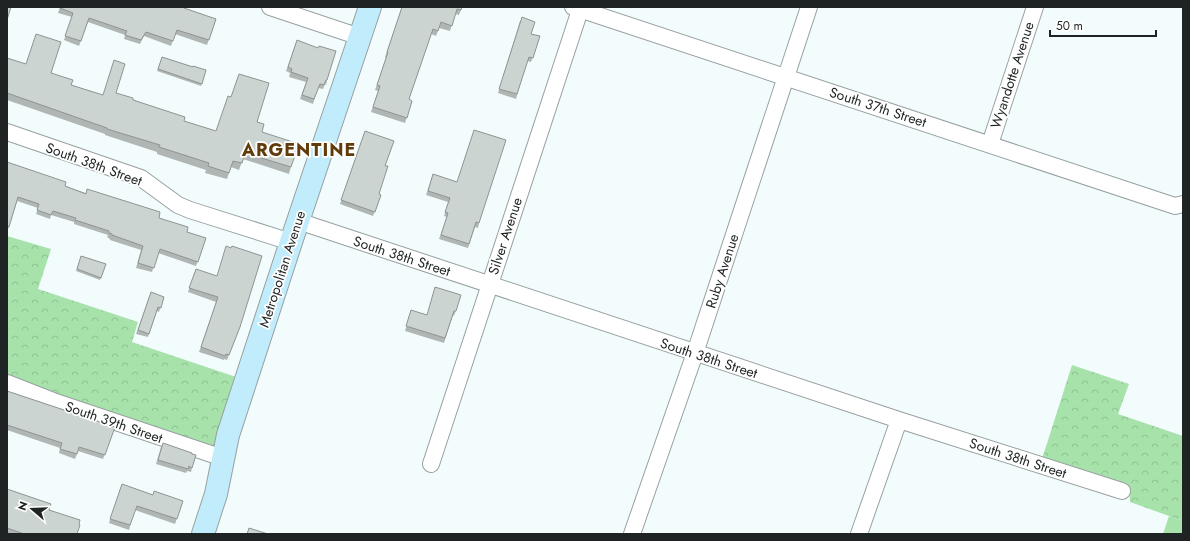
<svg xmlns="http://www.w3.org/2000/svg" width="1190" height="541" viewBox="0 0 1190 541" font-family="Jost,sans-serif">
<style>
.grass{fill:#a6e2aa}
.forest{fill:url(#forest-crowns)}
.lines{fill:none;stroke-linecap:round;stroke-linejoin:round}
.street-casing{stroke:#98a0a1;stroke-width:18}
.secondary-casing{stroke:#98a0a1;stroke-width:24}
.street{stroke:#fff;stroke-width:16}
.secondary{stroke:#c1ecfb;stroke-width:22}
.wall{fill:#afb6b4}
.building{fill:#ccd4d1;stroke:#8f9492}
.labels{text-anchor:middle;stroke-width:3.5;stroke-linejoin:round;paint-order:stroke}
.street-label{font-size:14px;fill:#1f2323;stroke:#fff}
.district-label{font-size:18px;font-weight:bold;letter-spacing:1px;fill:#613b0a;stroke:#fff}
</style>
<defs>
<pattern id="forest-crowns" width="20" height="18" patternUnits="userSpaceOnUse"><rect width="20" height="18" fill="#a6e2aa"/><path d="M2 6a3 3 0 1 1 6 0M12 15a3 3 0 1 1 6 0" fill="none" stroke="#8ec292"/></pattern>
</defs>
<rect width="100%" height="100%" fill="#f3fcfd"/>
<!-- grass -->
<path class="grass" d="M 1169,516 L 1183,521 L 1183,534 L 1163,534 Z"/>
<!-- forest -->
<path class="forest" d="M 7,236 L 51,249 L 38,289 L 138,322 L 132,342 L 239,378 L 217,447 L 208,448 L 7,376 Z
M 1072,365 L 1129,384 L 1118,414 L 1183,436 L 1183,521 L 1130,502 L 1129,486 L 1042,459 Z"/>
<g class="lines">
<!-- street casing -->
<g class="street-casing">
<path id="street" d="M 270,7 L 360,37
M 573,7 L 1175,206 L 1183,204
M 7,132 L 141,178 L 178,205 L 190,210 L 291,242
M 990,144 L 1035,7
M 298,221 L 899,420 L 1122,491
M 7,383 L 53,401 L 223,458
M 431,464 L 581,7
M 632,534 L 695,353 L 809,7
M 859,534 L 899,420"/>
</g>
<!-- secondary casing -->
<g class="secondary-casing">
<path id="secondary" d="M 203,534 L 216,494 L 228,435 L 291,242 L 370,7"/>
</g>
<!-- street -->
<use href="#street" class="street"/>
<!-- secondary -->
<use href="#secondary" class="secondary"/>
</g>
<!-- wall -->
<path class="wall" d="M 60,7 L 184,8 L 216,19 L 207,45 L 175,34 L 171,46 L 144,36 L 140,44 L 124,39 L 125,35 L 88,22 L 79,46 L 64,40 L 72,17 L 58,13 Z
M 402,7 L 462,7 L 459,15 L 455,14 L 450,31 L 439,28 L 436,36 L 431,34 L 409,99 L 412,101 L 405,123 L 371,112 L 378,91 L 375,90 L 386,58 L 385,57 Z
M 520,21 L 531,34 L 540,36 L 531,62 L 527,61 L 516,99 L 498,93 Z
M 297,40 L 327,80 L 326,85 L 325,84 L 323,89 L 318,88 L 313,104 L 300,99 L 306,82 L 289,77 L 290,73 L 286,71 Z
M 162,57 L 193,67 L 206,70 L 201,86 L 157,71 Z
M 7,58 L 51,73 L 71,85 L 103,95 L 116,93 L 184,121 L 216,131 L 257,122 L 262,132 L 291,167 L 289,174 L 243,159 L 239,170 L 231,167 L 227,179 L 205,173 L 206,170 L 157,154 L 157,152 L 105,135 L 105,134 L 7,100 Z
M 365,131 L 385,166 L 379,194 L 381,195 L 373,216 L 340,204 Z
M 7,162 L 65,186 L 159,218 L 187,232 L 206,238 L 196,266 L 158,253 L 152,272 L 136,268 L 141,250 L 110,240 L 110,239 L 107,237 L 108,235 L 74,224 L 74,222 L 51,215 L 50,219 L 36,214 L 38,208 L 17,201 L 9,227 L 7,231 Z
M 433,174 L 479,223 L 478,228 L 475,227 L 468,248 L 439,239 L 447,217 L 444,216 L 448,202 L 426,195 Z
M 81,256 L 106,264 L 100,280 L 76,271 Z
M 196,269 L 240,327 L 227,360 L 224,359 L 224,360 L 199,352 L 216,302 L 188,292 Z
M 151,292 L 164,297 L 159,312 L 157,311 L 148,337 L 136,334 Z
M 461,295 L 454,316 L 453,315 L 444,343 L 405,331 L 411,310 L 427,315 Z
M 7,391 L 115,427 L 103,459 L 78,451 L 75,459 L 59,453 L 60,448 L 7,430 Z
M 161,447 L 192,468 L 191,472 L 187,471 L 186,473 L 156,464 Z
M 122,484 L 153,495 L 183,501 L 175,524 L 135,510 L 129,530 L 109,523 Z
M 7,489 L 79,524 L 77,534 L 7,534 Z"/>
<!-- building -->
<path class="building" d="M 7,7 L 11,7 L 7,20 Z
M 60,7 L 184,7 L 184,8 L 216,19 L 209,40 L 177,30 L 173,41 L 146,32 L 141,40 L 125,35 L 127,31 L 89,18 L 81,41 L 65,36 L 73,13 L 60,8 Z
M 402,7 L 462,7 L 461,10 L 457,9 L 452,26 L 441,22 L 438,31 L 433,29 L 409,99 L 412,101 L 407,118 L 373,107 L 380,86 L 377,85 L 388,52 L 387,52 Z
M 522,17 L 535,22 L 531,34 L 540,36 L 533,58 L 529,57 L 517,94 L 499,89 Z
M 36,34 L 61,42 L 51,73 L 73,80 L 71,85 L 103,95 L 114,60 L 125,64 L 116,93 L 133,98 L 133,100 L 185,117 L 184,121 L 216,131 L 228,96 L 231,97 L 239,74 L 269,83 L 257,122 L 264,124 L 262,132 L 299,144 L 291,167 L 245,153 L 242,163 L 233,161 L 229,173 L 208,166 L 209,163 L 159,147 L 160,145 L 107,129 L 107,128 L 7,93 L 7,58 L 26,64 Z
M 297,40 L 318,48 L 319,46 L 336,51 L 327,80 L 326,80 L 324,85 L 320,84 L 314,99 L 302,95 L 308,78 L 291,72 L 292,69 L 288,67 Z
M 162,57 L 193,67 L 193,66 L 206,70 L 202,84 L 158,69 Z
M 474,130 L 506,140 L 479,223 L 476,222 L 469,244 L 441,235 L 448,213 L 445,212 L 450,198 L 428,191 L 433,174 L 457,182 Z
M 365,131 L 394,141 L 385,166 L 388,166 L 379,194 L 381,195 L 375,212 L 341,200 Z
M 7,162 L 66,182 L 65,186 L 86,194 L 87,189 L 160,212 L 159,218 L 188,227 L 187,232 L 206,238 L 198,262 L 160,249 L 154,268 L 138,263 L 143,246 L 112,235 L 112,234 L 109,233 L 109,231 L 75,220 L 76,218 L 53,211 L 51,215 L 37,210 L 39,204 L 18,197 L 9,227 L 7,226 Z
M 226,246 L 231,248 L 232,246 L 262,256 L 240,327 L 229,355 L 226,354 L 225,356 L 201,347 L 218,297 L 189,288 L 196,269 L 217,276 Z
M 81,256 L 106,264 L 101,278 L 77,269 Z
M 435,287 L 461,295 L 456,311 L 454,311 L 445,338 L 406,326 L 411,310 L 427,315 Z
M 151,292 L 164,297 L 161,308 L 158,307 L 149,334 L 138,330 Z
M 7,391 L 115,427 L 105,455 L 79,447 L 77,454 L 60,449 L 62,443 L 7,425 Z
M 163,443 L 192,453 L 192,454 L 196,455 L 192,468 L 189,466 L 188,469 L 158,460 Z
M 122,484 L 153,495 L 154,491 L 183,501 L 177,519 L 137,506 L 130,525 L 110,519 Z
M 7,489 L 51,504 L 49,510 L 80,520 L 79,524 L 80,525 L 77,534 L 24,534 L 7,528 Z
M 249,528 L 268,534 L 247,534 Z"/>
<g class="labels">
<!-- street labels -->
<g class="street-label">
<text transform="translate(1012 75) rotate(-72)" y="5">Wyandotte Avenue</text>
<text transform="translate(878 107) rotate(18)" y="5">South 37th Street</text>
<text transform="translate(94 164) rotate(20)" y="5">South 38th Street</text>
<text transform="translate(505 236) rotate(-72)" y="5">Silver Avenue</text>
<text transform="translate(402 256) rotate(18)" y="5">South 38th Street</text>
<text transform="translate(282 269) rotate(-72)" y="5">Metropolitan Avenue</text>
<text transform="translate(722 271) rotate(-72)" y="5">Ruby Avenue</text>
<text transform="translate(709 358) rotate(18)" y="5">South 38th Street</text>
<text transform="translate(114 422) rotate(19)" y="5">South 39th Street</text>
<text transform="translate(1018 458) rotate(18)" y="5">South 38th Street</text>
</g>
<!-- district labels -->
<g class="district-label">
<text x="299" y="156">ARGENTINE</text>
</g>
</g>
<!-- border -->
<rect width="1190" height="541" fill="none" stroke="#1f2323" stroke-width="16"/>
<!-- north arrow -->
<g transform="translate(32 509) rotate(289)" stroke="#ffffff" stroke-width="3" paint-order="stroke">
<path d="M0-3L7 15L0 10L-7 15Z" fill="#1f2323"/>
<text y="-6" font-size="11" font-weight="bold" text-anchor="middle" fill="#1f2323">N</text>
</g>
<!-- scale -->
<path d="M1050 30v6h106v-6" fill="none" stroke="#1f2323" stroke-width="2"/>
<text x="1056" y="30" font-size="12" fill="#1f2323" stroke="#ffffff" stroke-width="3" paint-order="stroke">50 m</text>
</svg>
